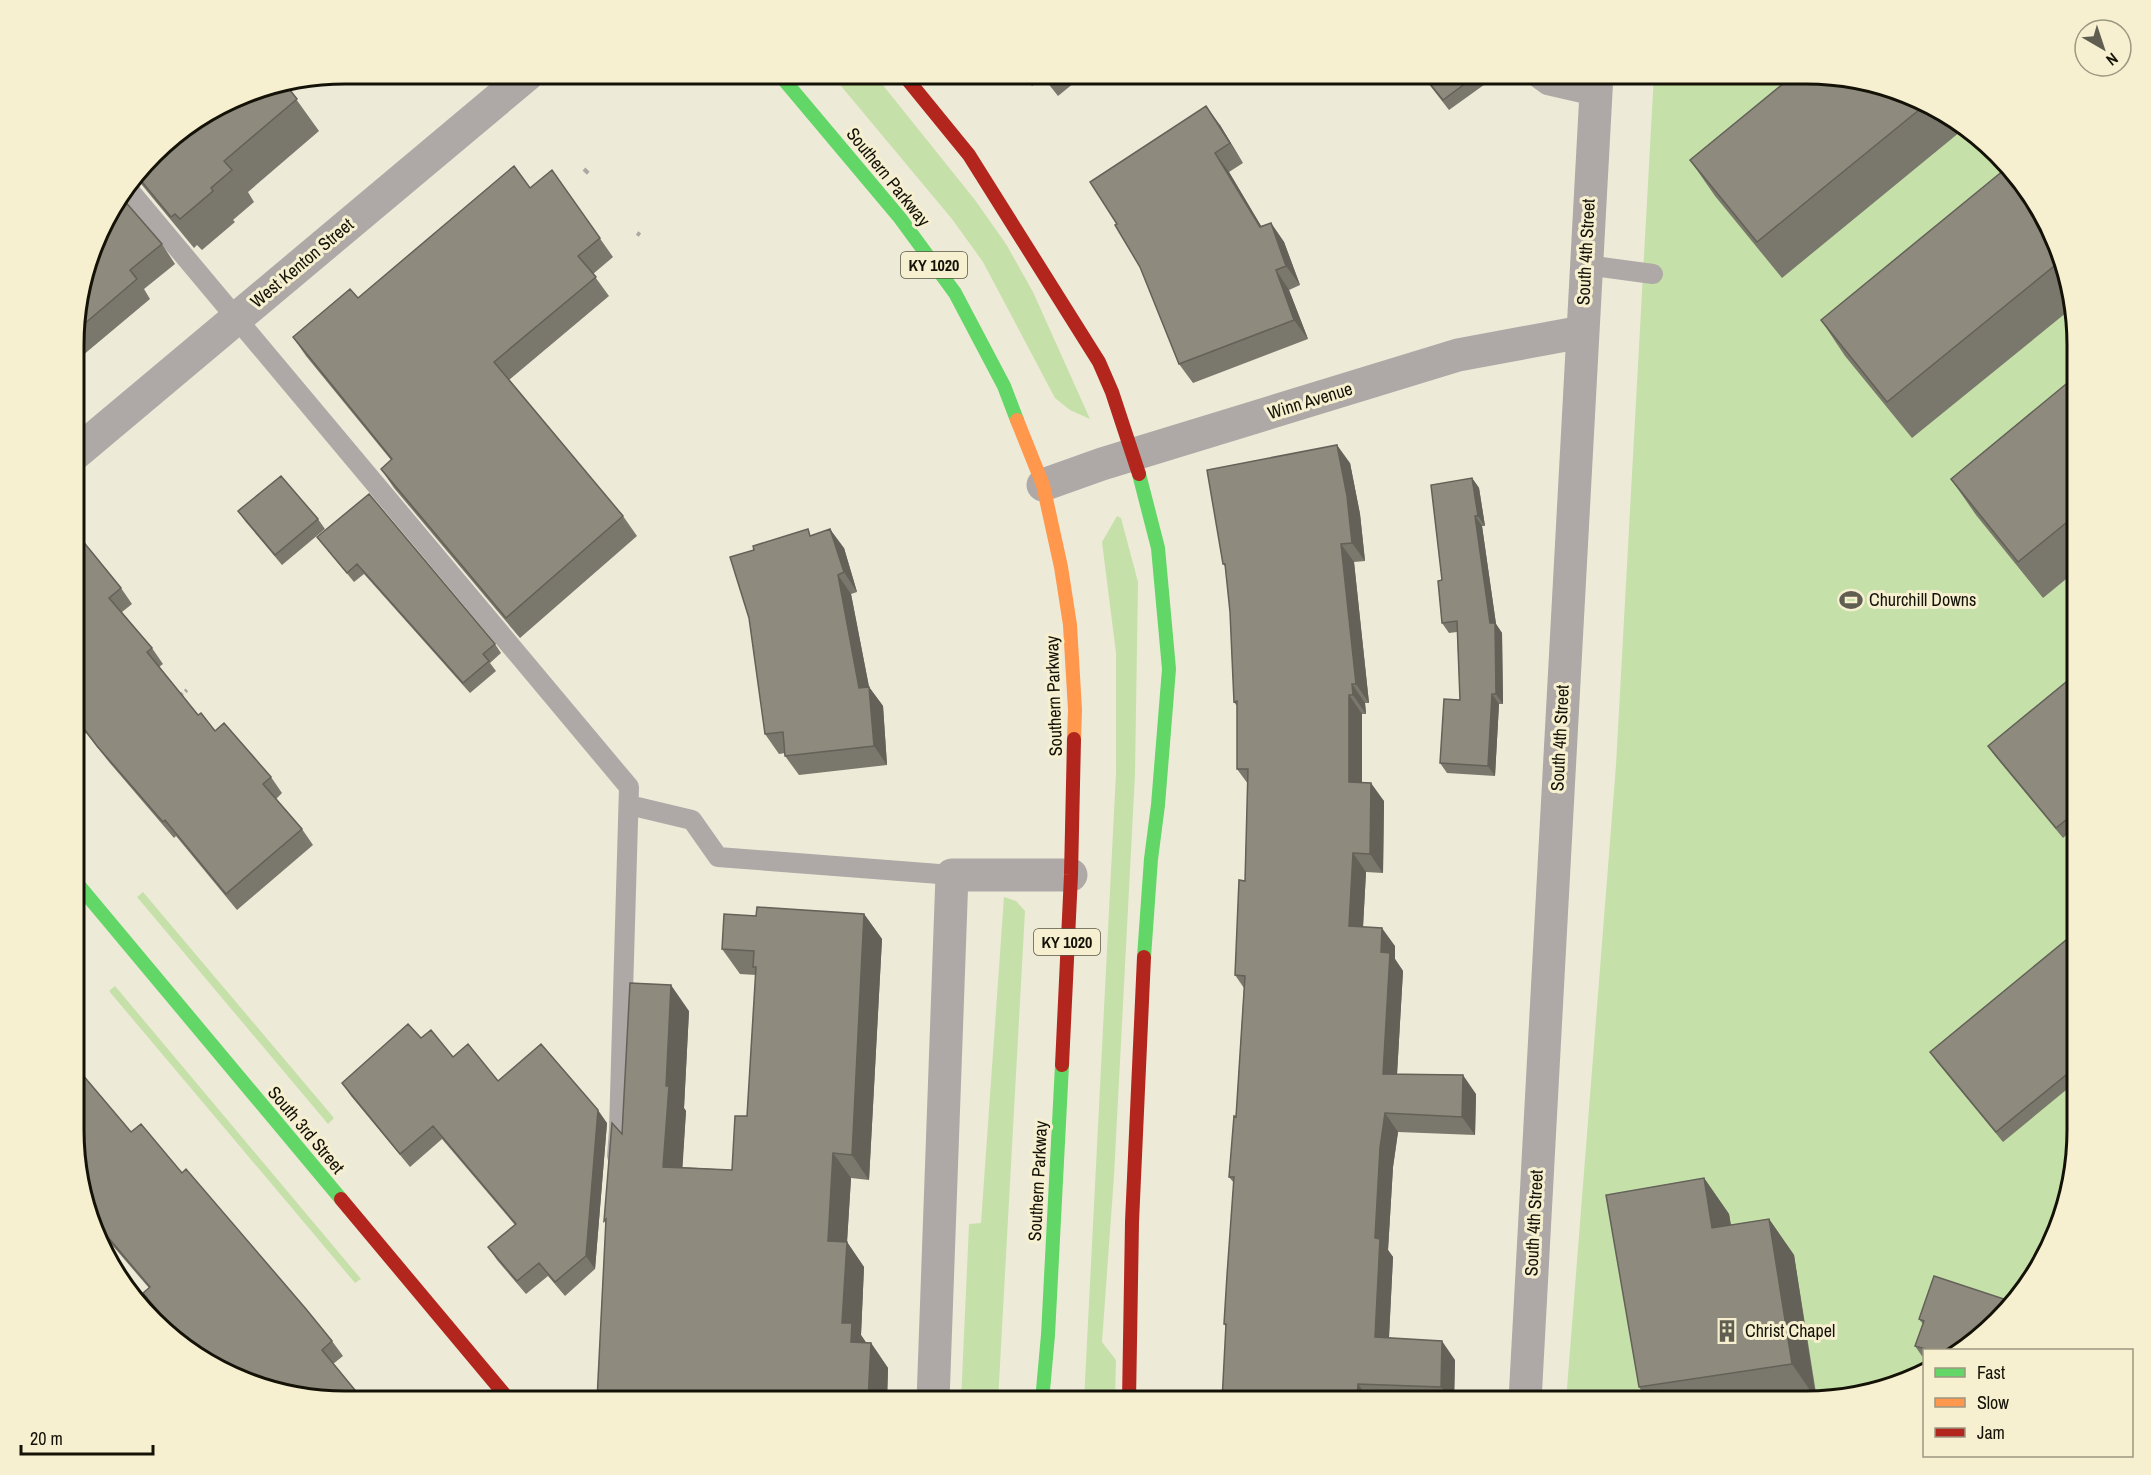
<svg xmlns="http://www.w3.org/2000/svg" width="2151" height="1475" viewBox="0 0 2151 1475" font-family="'Archivo Narrow',sans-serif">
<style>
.green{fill:#c6e0a9}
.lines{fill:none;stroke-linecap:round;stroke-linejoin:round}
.path{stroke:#aca8a1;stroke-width:4;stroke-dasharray:6 3;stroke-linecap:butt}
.lane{stroke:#aea9a6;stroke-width:20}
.street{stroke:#aea9a6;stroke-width:33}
.fast{stroke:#63d668;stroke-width:14}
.slow{stroke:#ff974d;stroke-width:14}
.jam{stroke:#b3261e;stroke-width:14}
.wall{fill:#7a776c}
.shaded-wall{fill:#636158}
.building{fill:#8e8a7d;stroke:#636158;stroke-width:1.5}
.labels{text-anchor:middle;stroke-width:6;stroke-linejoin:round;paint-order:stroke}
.shield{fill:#f6f0d0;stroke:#585543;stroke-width:1.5}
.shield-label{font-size:16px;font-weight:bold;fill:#141207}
.street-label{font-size:18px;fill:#141207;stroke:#f6f0d0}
.poi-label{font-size:18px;fill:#141207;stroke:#f6f0d0;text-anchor:start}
.rim{fill:none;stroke:#141207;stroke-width:3}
</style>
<rect width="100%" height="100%" fill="#eeead8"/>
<!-- green -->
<path class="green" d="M 831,74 L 874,74 L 975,200 L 1006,244 L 1033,292 L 1090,419 L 1070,410 L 1055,398 L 983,262 L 952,219 Z
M 1654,74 L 1823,74 L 1893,88 L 1971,129 L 2049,225 L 2077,328 L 2077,1147 L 2063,1217 L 2022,1295 L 1954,1350 L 1924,1350 L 1924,1374 L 1806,1401 L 1566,1401 L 1616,765 Z
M 1117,516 L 1121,518 L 1138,582 L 1135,775 L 1114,1176 L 1102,1342 L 1116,1360 L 1115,1401 L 1084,1401 L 1116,773 L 1116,653 L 1102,542 Z
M 143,892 L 334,1118 L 328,1124 L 137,897 Z
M 1004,897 L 1016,901 L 1025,911 L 998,1401 L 961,1401 L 969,1224 L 981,1223 Z
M 115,986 L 361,1279 L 355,1283 L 109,991 Z"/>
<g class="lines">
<!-- path -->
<path class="path" d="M 584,169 L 589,174
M 637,233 L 640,235
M 178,697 L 187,690"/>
<!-- lane -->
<path class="lane" d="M 1532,74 L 1547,85 L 1595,96
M 129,190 L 629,787 L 619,1130 L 617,1156
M 1586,265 L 1653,274
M 629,805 L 692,820 L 718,857 L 952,875"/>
<!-- street -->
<path class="street" d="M 76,453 L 528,74
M 1043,485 L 1102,464 L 1458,355 L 1582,332
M 933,1401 L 952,875 L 1071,875
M 1525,1401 L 1597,74"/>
<!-- fast -->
<path class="fast" d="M 779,74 L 900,218 L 955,293 L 1004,386 L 1017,420
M 1139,474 L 1158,548 L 1169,669 L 1158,805 L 1151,859 L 1144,957
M 76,882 L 341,1199
M 1042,1401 L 1048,1335 L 1062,1065"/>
<!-- slow -->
<path class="slow" d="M 1017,420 L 1043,485 L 1061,567 L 1070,625 L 1075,710 L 1074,739"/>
<!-- jam -->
<path class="jam" d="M 903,74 L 969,155 L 1099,362 L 1112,392 L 1139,474
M 1062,1065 L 1071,875 L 1074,739
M 341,1199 L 510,1401
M 1129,1401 L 1132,1222 L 1144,957"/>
</g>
<!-- wall -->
<path class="wall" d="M 1022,74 L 1085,74 L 1058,96 L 1043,77 L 1032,86 Z
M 1421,74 L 1482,74 L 1488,82 L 1449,110 Z
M 286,85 L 319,131 L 248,192 L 254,202 L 233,220 L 235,222 L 202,250 L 197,245 L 194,248 L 137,179 L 166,141 Z
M 1893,88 L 1966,127 L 1782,278 L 1715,196 L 1690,160 Z
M 1220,125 L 1243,163 L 1229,172 L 1261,226 L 1271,223 L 1284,242 L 1300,285 L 1289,290 L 1308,339 L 1193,383 L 1179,364 L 1140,267 Z
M 552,170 L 613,257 L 593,274 L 609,296 L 509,380 L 623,516 L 637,536 L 520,638 L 394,488 L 381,469 L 391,460 L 306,356 L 293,337 L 358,298 L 530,188 Z
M 2049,225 L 2072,308 L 1912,438 L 1845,356 L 1821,320 Z
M 162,244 L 175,264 L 144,289 L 150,299 L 76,361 L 76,310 Z
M 2077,375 L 2077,570 L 2043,598 L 1976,515 L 1951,479 Z
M 1350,463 L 1360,514 L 1365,561 L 1354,562 L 1369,703 L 1365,703 L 1366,714 L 1362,714 L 1362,782 L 1384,801 L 1383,873 L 1366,872 L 1363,927 L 1395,946 L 1395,959 L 1403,971 L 1397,1074 L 1476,1094 L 1475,1135 L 1398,1132 L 1393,1167 L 1388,1250 L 1393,1257 L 1389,1338 L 1455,1360 L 1454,1401 L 1222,1401 L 1226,1327 L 1224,1324 L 1234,1183 L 1229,1177 L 1236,1117 L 1244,988 L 1235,975 L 1245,881 L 1248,784 L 1237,769 L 1237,706 L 1234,702 L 1230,612 L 1226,567 L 1223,564 Z
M 1472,478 L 1479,488 L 1485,526 L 1482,526 L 1496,624 L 1502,633 L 1503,704 L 1499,704 L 1495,776 L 1447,773 L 1440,763 L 1460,700 L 1457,632 L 1449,633 L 1442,623 L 1442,580 Z
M 238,511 L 318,519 L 325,529 L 282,565 L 245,521 Z
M 76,535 L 121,588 L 132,604 L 122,612 L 152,648 L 163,664 L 159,667 L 198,715 L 215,731 L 271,777 L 282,793 L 276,799 L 302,829 L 313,845 L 237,910 L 176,836 L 174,838 L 109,762 L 86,733 L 83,735 L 76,726 Z
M 812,535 L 844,548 L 857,592 L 851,594 L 869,687 L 883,706 L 887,765 L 799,775 L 785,756 L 785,753 L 779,754 L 765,734 Z
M 317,537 L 495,644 L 501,653 L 490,663 L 496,671 L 470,693 L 364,574 L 354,582 Z
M 2077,673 L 2077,826 L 2063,838 L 1995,756 L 1988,746 Z
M 864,914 L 882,939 L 869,1180 L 851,1178 L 847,1242 L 864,1267 L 861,1335 L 866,1343 L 871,1343 L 888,1368 L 887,1401 L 597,1401 L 606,1224 L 604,1221 L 622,1134 L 689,1011 L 684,1108 L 686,1111 L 682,1167 L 732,1170 L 747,1116 L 756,975 L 740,974 L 722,949 L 756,916 Z
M 2077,931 L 2077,1081 L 2003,1142 L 1937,1062 L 1930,1052 Z
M 421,1038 L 453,1057 L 498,1081 L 607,1123 L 595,1269 L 565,1296 L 548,1276 L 526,1294 L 497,1260 L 488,1247 L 515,1225 L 442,1139 L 410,1167 L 351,1096 L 342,1083 Z
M 131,1132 L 182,1173 L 332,1341 L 343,1356 L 333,1364 L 184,1345 L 154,1308 L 143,1293 L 149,1288 L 106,1238 L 102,1242 L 76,1165 Z
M 1704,1178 L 1729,1214 L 1731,1225 L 1769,1219 L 1794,1255 L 1817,1399 L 1804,1401 L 1649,1401 L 1639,1387 Z
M 2013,1302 L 1954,1350 L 1924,1350 L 1924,1359 L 1915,1346 L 1923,1324 L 1919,1319 Z"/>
<!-- shaded-wall -->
<path class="shaded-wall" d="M 1206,106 L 1220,125 L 1243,163 L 1230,143 Z
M 1215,153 L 1229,172 L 1273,246 L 1260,227 Z
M 1271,223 L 1284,242 L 1300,285 L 1286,266 Z
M 1276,270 L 1289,290 L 1308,339 L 1294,320 Z
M 1337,445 L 1350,463 L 1360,514 L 1365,561 L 1352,543 Z
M 1472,478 L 1479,488 L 1485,526 L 1478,516 Z
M 1475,516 L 1482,526 L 1496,624 L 1502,633 L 1503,704 L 1496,694 L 1490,623 Z
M 830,529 L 844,548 L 857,592 L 844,572 Z
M 1341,544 L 1354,562 L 1369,703 L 1356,684 Z
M 838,575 L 851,594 L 870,692 L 869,687 L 883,706 L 887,765 L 874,746 L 859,688 Z
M 1352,684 L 1365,703 L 1366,714 L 1353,695 Z
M 1492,694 L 1499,704 L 1495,776 L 1488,766 Z
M 1349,695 L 1362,714 L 1362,801 L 1349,782 Z
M 1371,783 L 1384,801 L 1383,873 L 1370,854 Z
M 1353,853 L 1366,872 L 1362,945 L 1349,926 Z
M 864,914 L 882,939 L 869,1180 L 852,1155 Z
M 1382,928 L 1395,946 L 1395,959 L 1403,971 L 1396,1092 L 1383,1074 L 1381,952 Z
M 671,985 L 689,1011 L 684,1108 L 686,1111 L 681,1192 L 663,1167 L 666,1086 Z
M 1463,1075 L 1476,1094 L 1475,1135 L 1462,1117 Z
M 598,1110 L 607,1123 L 595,1269 L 586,1256 Z
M 1385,1113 L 1398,1132 L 1393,1167 L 1388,1250 L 1393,1257 L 1388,1356 L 1375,1337 L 1375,1238 L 1380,1148 Z
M 833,1153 L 851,1178 L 847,1242 L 864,1267 L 861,1335 L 870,1348 L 851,1342 L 842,1323 L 828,1241 Z
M 1704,1178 L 1729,1214 L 1737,1264 L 1712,1228 Z
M 1769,1219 L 1794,1255 L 1816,1399 L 1792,1364 Z
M 1442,1341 L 1455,1360 L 1454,1401 L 1451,1401 L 1441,1387 Z
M 871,1343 L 888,1368 L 887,1401 L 868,1401 Z
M 1358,1384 L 1370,1401 L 1357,1401 Z"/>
<!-- building -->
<path class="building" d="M 1422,74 L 1478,74 L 1443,100 Z
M 1795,74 L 1823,74 L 1893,88 L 1925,105 L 1757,242 L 1690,160 Z
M 286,85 L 297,99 L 224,161 L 232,170 L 211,188 L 213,191 L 180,219 L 175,214 L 171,217 L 138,177 L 166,141 L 242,94 Z
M 1206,106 L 1230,143 L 1215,153 L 1260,227 L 1271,223 L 1286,266 L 1276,270 L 1294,320 L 1179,364 L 1140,267 L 1115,225 L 1117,224 L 1090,182 Z
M 514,166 L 530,188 L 552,170 L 600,238 L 578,256 L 596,277 L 494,362 L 623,516 L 506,618 L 381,469 L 392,459 L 293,337 L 350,289 L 358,298 Z
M 2004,170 L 2049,225 L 2059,262 L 1887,402 L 1821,320 Z
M 122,198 L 162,244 L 130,270 L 137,279 L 76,331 L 76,310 L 102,225 Z
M 2077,375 L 2077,514 L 2018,562 L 1951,479 Z
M 1337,445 L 1347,496 L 1352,543 L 1341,544 L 1356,684 L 1352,684 L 1353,695 L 1349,695 L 1349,782 L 1371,783 L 1370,854 L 1353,853 L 1349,926 L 1382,928 L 1381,952 L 1390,953 L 1383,1074 L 1463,1075 L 1462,1117 L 1385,1113 L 1380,1148 L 1375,1238 L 1380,1239 L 1375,1337 L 1442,1341 L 1441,1387 L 1358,1384 L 1357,1401 L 1222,1401 L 1226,1324 L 1224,1324 L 1227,1275 L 1234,1177 L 1229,1177 L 1234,1116 L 1236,1117 L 1245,976 L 1235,975 L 1239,880 L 1245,881 L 1248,769 L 1237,769 L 1237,701 L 1234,702 L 1230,612 L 1225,564 L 1223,564 L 1207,470 Z
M 281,476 L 318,519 L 275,555 L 238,511 Z
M 1472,478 L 1478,516 L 1475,516 L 1490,623 L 1495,623 L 1496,694 L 1492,694 L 1488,766 L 1440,763 L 1444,699 L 1460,700 L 1457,621 L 1442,623 L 1438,581 L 1442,580 L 1431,485 Z
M 369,494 L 495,644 L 483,654 L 489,661 L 463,683 L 357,564 L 347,573 L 317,537 Z
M 808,529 L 810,536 L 830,529 L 844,572 L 838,575 L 859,688 L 869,687 L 874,746 L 785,756 L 783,732 L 765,734 L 749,618 L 730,557 L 754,550 L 753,546 Z
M 77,534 L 121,588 L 109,598 L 152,648 L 147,652 L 198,715 L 201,713 L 215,731 L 224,723 L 271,777 L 263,784 L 302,829 L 226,894 L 165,820 L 163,822 L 97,746 L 76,718 L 76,535 Z
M 2077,673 L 2077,811 L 2056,828 L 1988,746 Z
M 757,907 L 864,914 L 852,1155 L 833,1153 L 828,1241 L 847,1242 L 842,1323 L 852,1323 L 851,1342 L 871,1343 L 868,1401 L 597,1401 L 597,1400 L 606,1219 L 604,1221 L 612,1123 L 622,1134 L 630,983 L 671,985 L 666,1086 L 669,1086 L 663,1167 L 732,1170 L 735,1116 L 747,1116 L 756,967 L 753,967 L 754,951 L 722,949 L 724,914 L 756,916 Z
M 2077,931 L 2077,1066 L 1996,1132 L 1930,1052 Z
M 408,1024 L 421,1038 L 431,1030 L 453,1057 L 468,1044 L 498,1081 L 541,1044 L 598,1110 L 586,1256 L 555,1282 L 539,1263 L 517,1281 L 488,1247 L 516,1224 L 433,1126 L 400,1154 L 342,1083 Z
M 76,1067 L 131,1132 L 141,1124 L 182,1173 L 186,1169 L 306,1309 L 332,1341 L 322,1350 L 364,1401 L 328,1401 L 258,1387 L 182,1347 L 185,1344 L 143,1293 L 150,1287 L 96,1223 L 76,1165 Z
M 1704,1178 L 1712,1228 L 1769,1219 L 1792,1364 L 1639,1387 L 1606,1195 Z
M 1934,1276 L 2013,1302 L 1954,1350 L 1929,1350 L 1915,1346 L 1924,1321 L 1919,1319 Z"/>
<!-- icons -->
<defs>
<g id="stadium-bare" transform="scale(1.8)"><path d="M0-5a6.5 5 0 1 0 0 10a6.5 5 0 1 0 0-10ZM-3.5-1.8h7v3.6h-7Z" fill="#605e50" stroke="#f6f0d0" stroke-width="2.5" paint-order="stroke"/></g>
<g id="building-bare" transform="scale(1.8)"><path d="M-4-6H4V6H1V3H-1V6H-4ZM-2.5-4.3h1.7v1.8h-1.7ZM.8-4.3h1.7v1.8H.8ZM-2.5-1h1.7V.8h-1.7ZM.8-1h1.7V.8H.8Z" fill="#605e50" stroke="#f6f0d0" stroke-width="2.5" paint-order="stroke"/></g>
</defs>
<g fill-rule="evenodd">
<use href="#stadium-bare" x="1851" y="600"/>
<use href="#building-bare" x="1727" y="1331"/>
</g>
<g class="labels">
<!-- shield labels -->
<g class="shield">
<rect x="901" y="252" width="66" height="26" rx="4.5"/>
<rect x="1034" y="929" width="66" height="26" rx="4.5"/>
</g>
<g class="shield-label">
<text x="934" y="271">KY 1020</text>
<text x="1067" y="948">KY 1020</text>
</g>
<!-- street labels -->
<g class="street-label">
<text transform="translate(888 177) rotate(51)" y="6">Southern Parkway</text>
<text transform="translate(1586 252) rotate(-87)" y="6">South 4th Street</text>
<text transform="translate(302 263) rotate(-40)" y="6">West Kenton Street</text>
<text transform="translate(1310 401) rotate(-17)" y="6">Winn Avenue</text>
<text transform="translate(1054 696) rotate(-92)" y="6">Southern Parkway</text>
<text transform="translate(1560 738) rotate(-87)" y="6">South 4th Street</text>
<text transform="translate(306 1130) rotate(50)" y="6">South 3rd Street</text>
<text transform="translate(1038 1181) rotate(-87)" y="6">Southern Parkway</text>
<text transform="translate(1534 1223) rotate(-87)" y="6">South 4th Street</text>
</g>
<!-- poi labels -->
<g class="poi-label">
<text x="1869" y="606">Churchill Downs</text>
<text x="1745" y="1337">Christ Chapel</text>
</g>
</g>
<!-- crop -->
<path d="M0 0H2151V1475H0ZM345 84H1806A261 261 0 0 1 2067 345V1130A261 261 0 0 1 1806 1391H345A261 261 0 0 1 84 1130V345A261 261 0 0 1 345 84Z" fill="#f6f0d0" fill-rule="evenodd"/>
<path class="rim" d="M345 84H1806A261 261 0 0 1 2067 345V1130A261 261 0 0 1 1806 1391H345A261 261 0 0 1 84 1130V345A261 261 0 0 1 345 84Z"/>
<!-- legend -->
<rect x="1923" y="1349" width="210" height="108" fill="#f6f0d0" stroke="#9c9780" stroke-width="1.5"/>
<rect x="1935" y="1368" width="30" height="9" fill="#63d668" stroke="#9c9780" stroke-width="1.5"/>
<text x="1977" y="1379" font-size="18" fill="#141207">Fast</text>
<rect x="1935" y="1398" width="30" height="9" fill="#ff974d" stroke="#9c9780" stroke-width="1.5"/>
<text x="1977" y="1409" font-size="18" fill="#141207">Slow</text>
<rect x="1935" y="1428" width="30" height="9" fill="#b3261e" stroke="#9c9780" stroke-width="1.5"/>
<text x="1977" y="1439" font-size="18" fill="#141207">Jam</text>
<!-- north arrow -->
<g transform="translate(2103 48) rotate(141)"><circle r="28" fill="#f6f0d0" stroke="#9c9780" stroke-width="1.5"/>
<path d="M0-4.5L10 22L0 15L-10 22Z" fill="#605e50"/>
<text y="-9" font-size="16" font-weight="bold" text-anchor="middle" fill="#141207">N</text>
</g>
<!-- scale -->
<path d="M21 1445v9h132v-9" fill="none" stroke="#141207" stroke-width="3"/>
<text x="30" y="1445" font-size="18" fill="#141207" stroke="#f6f0d0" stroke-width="4.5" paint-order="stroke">20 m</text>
</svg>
